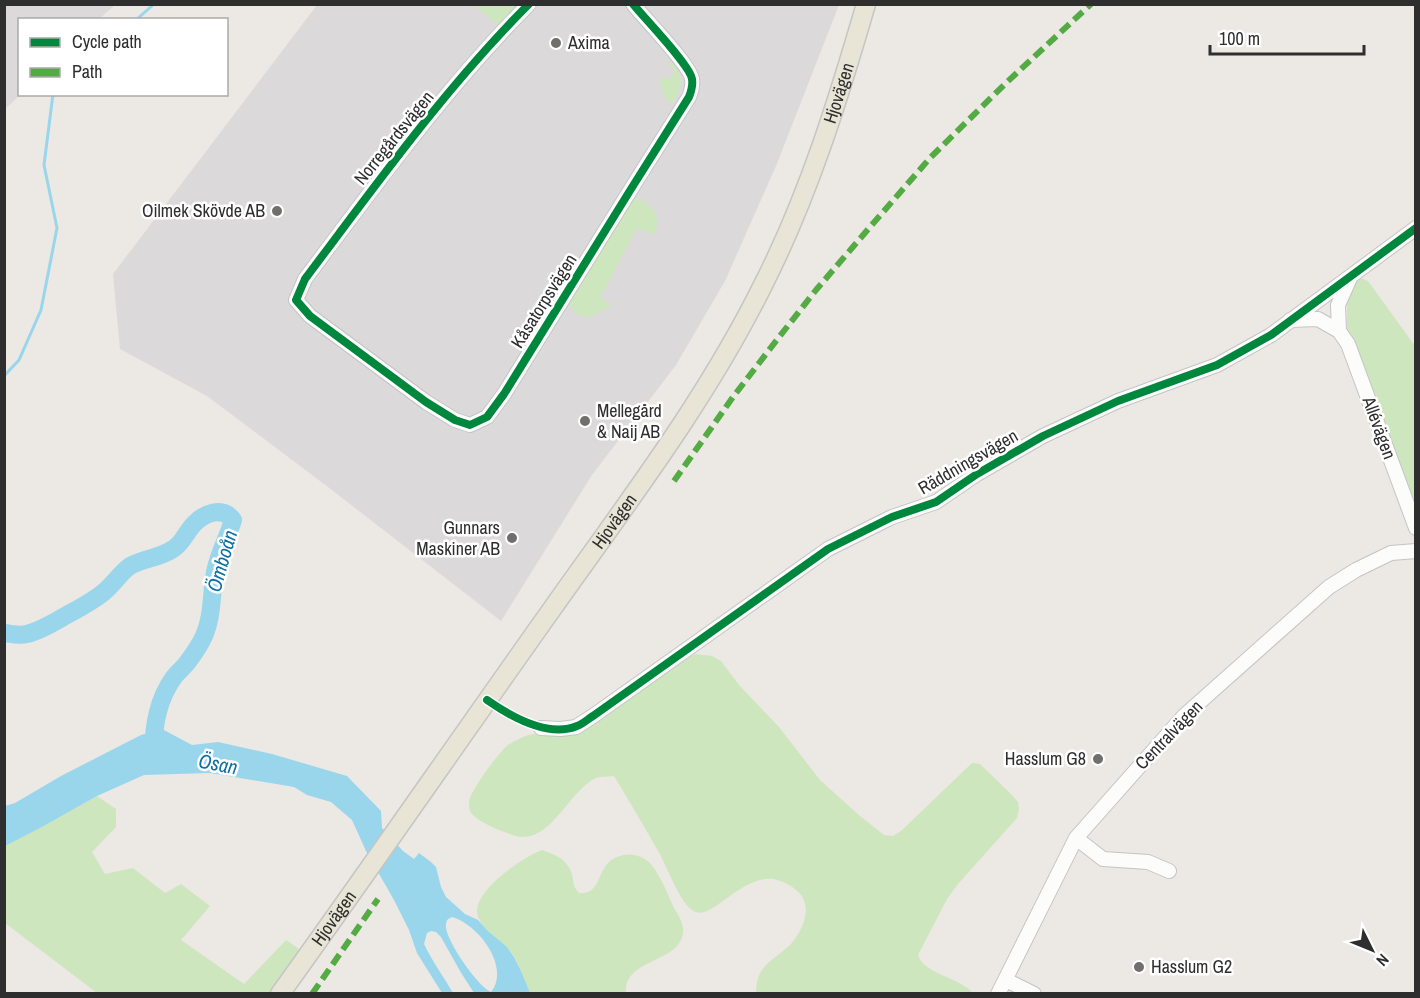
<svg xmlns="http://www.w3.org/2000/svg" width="1420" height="998" viewBox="0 0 1420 998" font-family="'Archivo Narrow',sans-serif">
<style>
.industrial{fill:#dcd9db}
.green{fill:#cee6be}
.water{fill:#99d6ec;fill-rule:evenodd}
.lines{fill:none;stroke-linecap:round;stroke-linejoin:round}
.stream{stroke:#99d6ec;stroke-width:3}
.river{stroke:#99d6ec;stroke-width:18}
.minor-casing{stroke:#c5c4c5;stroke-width:16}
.major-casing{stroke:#c6c5c4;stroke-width:21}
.minor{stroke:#fcfcfb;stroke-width:14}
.major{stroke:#e8e4d6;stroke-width:18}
.quiet{stroke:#54ab44;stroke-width:6;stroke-dasharray:12 6;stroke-linecap:butt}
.cycleway-casing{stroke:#fff;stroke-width:11}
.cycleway{stroke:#00873e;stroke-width:8}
.poi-dot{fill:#706f6e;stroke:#fff;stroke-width:2}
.labels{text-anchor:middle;stroke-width:5;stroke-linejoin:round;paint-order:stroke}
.poi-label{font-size:18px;fill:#2e2e2e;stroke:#fff;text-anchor:start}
.street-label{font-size:18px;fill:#2e2e2e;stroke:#fff}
.water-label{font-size:20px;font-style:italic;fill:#0d6fa3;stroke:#fff}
</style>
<rect width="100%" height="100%" fill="#ece8e4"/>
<!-- industrial -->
<path class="industrial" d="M 5,4 L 115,4 L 115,5 L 99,19 L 20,20 L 20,95 L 5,109 Z
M 317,5 L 839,5 L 776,166 L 725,281 L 676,365 L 592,475 L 501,621 L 328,487 L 207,396 L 120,349 L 113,274 Z"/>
<!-- green -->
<path class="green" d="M 480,5 L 480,4 L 518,5 L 500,23 L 497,24 L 477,8 Z
M 671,62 C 687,77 681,88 672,105 C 664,98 658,88 661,76 L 667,80 L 675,70 L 668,64 Z
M 633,198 C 646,200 660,211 657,226 C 657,226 653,234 653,235 L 637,228 L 600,298 L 611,304 C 595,318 579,325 568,302 Z
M 1358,277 L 1368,281 L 1415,346 L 1415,497 L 1413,497 L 1347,333 L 1347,299 Z
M 696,654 L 712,656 L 721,661 L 739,685 L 779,727 L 820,780 L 860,816 L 884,835 L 893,836 L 901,831 L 972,763 L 980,764 L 1012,795 L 1018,802 L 1019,809 L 1017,818 L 958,884 L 947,899 L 918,955 C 924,974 959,977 973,993 L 756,994 C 756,983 758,973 766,965 C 774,957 783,952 791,944 C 802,931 812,910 801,895 C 795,887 783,881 774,879 C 749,876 729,899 709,910 C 703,913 698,914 692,910 C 679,901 667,866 658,851 C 644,826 629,801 614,776 C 608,777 601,776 596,778 C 570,790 553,838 522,837 C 511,836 475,822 470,811 C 469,808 469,805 469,802 C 470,791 499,752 508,745 C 513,742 522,737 528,735 C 538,732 550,735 560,735 L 684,659 Z
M 97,796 L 116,809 L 116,827 L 92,852 L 105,874 L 133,868 L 165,893 L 181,884 L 210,906 L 181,940 L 244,984 L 286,940 L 302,951 L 270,993 L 97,993 L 5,923 L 4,846 L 42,827 Z
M 542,850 C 556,855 567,859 572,874 C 574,883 572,885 579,893 C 582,893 585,893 588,892 C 602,887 598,862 620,856 C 626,854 633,854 638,856 C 642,857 647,860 650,863 C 661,876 667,893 674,908 C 677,913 681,919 682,924 C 685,932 682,940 677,946 C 663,962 623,965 626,993 L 530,993 C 523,981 521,967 513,955 C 504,942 483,931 478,917 C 469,893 523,857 542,850 Z"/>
<!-- water -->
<path class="water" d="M 162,729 L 192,745 L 218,742 L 272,754 L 347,776 L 381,811 L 382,828 L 403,851 L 414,859 L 419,853 L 431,862 L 436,867 L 441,887 L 446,897 L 465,914 L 478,920 L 488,931 L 507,947 L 514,957 L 521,971 L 530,993 L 474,993 L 460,971 L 441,937 L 436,932 L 431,931 L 427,933 L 424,944 C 432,961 444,977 453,993 L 442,993 L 417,953 L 409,930 L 394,900 L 366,851 L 352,820 L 331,802 L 307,795 L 294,787 L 210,773 L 144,775 L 97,796 L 42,827 L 5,846 L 5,806 L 15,803 L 61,776 L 141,735 ZM 452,917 C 478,924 511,967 491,992 C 478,987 443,937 446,924 C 447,919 448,919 452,917 Z"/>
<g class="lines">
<!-- stream -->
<path class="stream" d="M 136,20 L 154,4
M 4,376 L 19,360 L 41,310 L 57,228 L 44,165 L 53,94"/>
<!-- river -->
<path class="river" d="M 4,633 C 13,634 19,636 27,634 C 40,631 53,623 65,616 C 78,609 92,602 104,592 C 114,584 120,573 130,566 C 144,558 160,558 173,549 C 183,543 186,532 194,524 C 204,513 223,506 233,520 C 228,537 218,555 215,572 C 211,593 213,616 204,636 C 200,645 193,655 187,663 C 183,668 178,672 174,677 C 158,699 154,724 153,751"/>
<!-- minor casing -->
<g class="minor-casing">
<path id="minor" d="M 529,4 C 446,87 375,186 305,279 L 296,300 L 310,316 L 426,402 L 455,420 L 470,425 L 487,417 L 504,394 L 631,189 L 689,97 C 691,92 693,85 692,79 C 690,65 644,18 633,4
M 1290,320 L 1318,319 L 1339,331 L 1348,344 L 1416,528
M 1339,331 L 1338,305 L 1351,276
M 541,728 L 561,729 L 576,727 L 593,716 L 828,549 L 892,517 L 936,502 L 977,474 L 1043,436 L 1118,401 L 1217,365 L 1271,335 L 1416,228
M 1076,838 L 1103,859 L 1148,862 L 1169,871
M 1006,980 L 1034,994
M 998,994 L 1076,838 L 1184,716 L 1329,587 L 1356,570 L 1391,553 L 1416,551"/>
</g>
<!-- major casing -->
<g class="major-casing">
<g id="major">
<path id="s1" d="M 280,994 C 372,866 461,737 552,609 C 627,503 707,399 764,283 C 809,194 838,100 866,4"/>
</g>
</g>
<!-- minor -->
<use href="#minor" class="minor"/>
<!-- major -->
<use href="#major" class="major"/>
<!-- quiet -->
<path class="quiet" d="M 674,481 L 733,397 L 776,341 L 816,290 L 870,227 L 930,158 L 1007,82 L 1091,4
M 312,994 L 378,899"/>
<!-- cycleway casing -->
<g class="cycleway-casing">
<path id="cycleway" d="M 529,4 C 446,87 375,186 305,279 L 296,300 L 310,316 L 426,402 L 455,420 L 470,425 L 487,417 L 504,394 L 631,189 L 689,97 C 691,92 693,85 692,79 C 690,65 644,18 633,4
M 487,700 C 510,716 548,738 577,726 C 583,724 588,719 593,716 L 828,549 L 892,517 L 936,502 L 977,474 L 1043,436 L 1118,401 L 1217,365 L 1271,335 L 1416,228"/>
</g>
<!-- cycleway -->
<use href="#cycleway" class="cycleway"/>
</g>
<!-- markers -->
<g class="poi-dot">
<circle cx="556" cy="43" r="6"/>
<circle cx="277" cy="211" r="6"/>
<circle cx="585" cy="421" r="6"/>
<circle cx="512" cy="538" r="6"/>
<circle cx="1098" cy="759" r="6"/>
<circle cx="1139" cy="967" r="6"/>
</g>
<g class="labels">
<!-- poi labels -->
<g class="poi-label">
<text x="568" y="49">Axima</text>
<text x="265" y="217" text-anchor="end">Oilmek Skövde AB</text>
<text x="597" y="417">Mellegård<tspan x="597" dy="21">&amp; Naij AB</tspan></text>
<text x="500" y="534" text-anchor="end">Gunnars<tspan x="500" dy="21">Maskiner AB</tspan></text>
<text x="1086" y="765" text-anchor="end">Hasslum G8</text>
<text x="1151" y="973">Hasslum G2</text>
</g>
<!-- street labels -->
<g class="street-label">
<text dy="6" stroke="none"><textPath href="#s1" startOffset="1065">Hjovägen</textPath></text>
<text transform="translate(394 138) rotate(-51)" y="6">Norregårdsvägen</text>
<text transform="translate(544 301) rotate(-58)" y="6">Kåsatorpsvägen</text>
<text transform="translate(1379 428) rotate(70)" y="6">Allévägen</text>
<text transform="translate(968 462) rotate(-30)" y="6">Räddningsvägen</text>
<text dy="6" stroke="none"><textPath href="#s1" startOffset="579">Hjovägen</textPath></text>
<text transform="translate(1169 735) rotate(-46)" y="6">Centralvägen</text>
<text dy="6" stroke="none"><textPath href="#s1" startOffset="93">Hjovägen</textPath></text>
</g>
<!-- water labels -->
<g class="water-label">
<text transform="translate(222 561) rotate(-74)" y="7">Ömboån</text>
<text transform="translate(218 764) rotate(11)" y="7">Ösan</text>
</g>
</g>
<!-- border -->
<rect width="1420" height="998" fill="none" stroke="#2e2e2e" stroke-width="12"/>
<!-- legend -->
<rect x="18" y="18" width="210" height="78" fill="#ffffff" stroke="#ababab" stroke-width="1.5"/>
<rect x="30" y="38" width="30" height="9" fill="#00873e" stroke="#ababab" stroke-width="1.5"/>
<text x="72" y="48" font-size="18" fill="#2e2e2e">Cycle path</text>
<rect x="30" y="68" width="30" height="9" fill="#54ab44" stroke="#ababab" stroke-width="1.5"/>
<text x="72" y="78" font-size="18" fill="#2e2e2e">Path</text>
<!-- north arrow -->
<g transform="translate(1372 950) rotate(133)" stroke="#ffffff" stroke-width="4.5" paint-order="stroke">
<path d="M0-4.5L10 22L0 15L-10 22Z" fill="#2e2e2e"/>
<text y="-9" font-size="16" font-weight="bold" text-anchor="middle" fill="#2e2e2e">N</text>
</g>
<!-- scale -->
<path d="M1210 45v9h154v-9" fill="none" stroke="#2e2e2e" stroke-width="3"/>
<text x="1219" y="45" font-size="18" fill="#2e2e2e" stroke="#ffffff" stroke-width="4.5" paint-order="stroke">100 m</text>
</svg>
